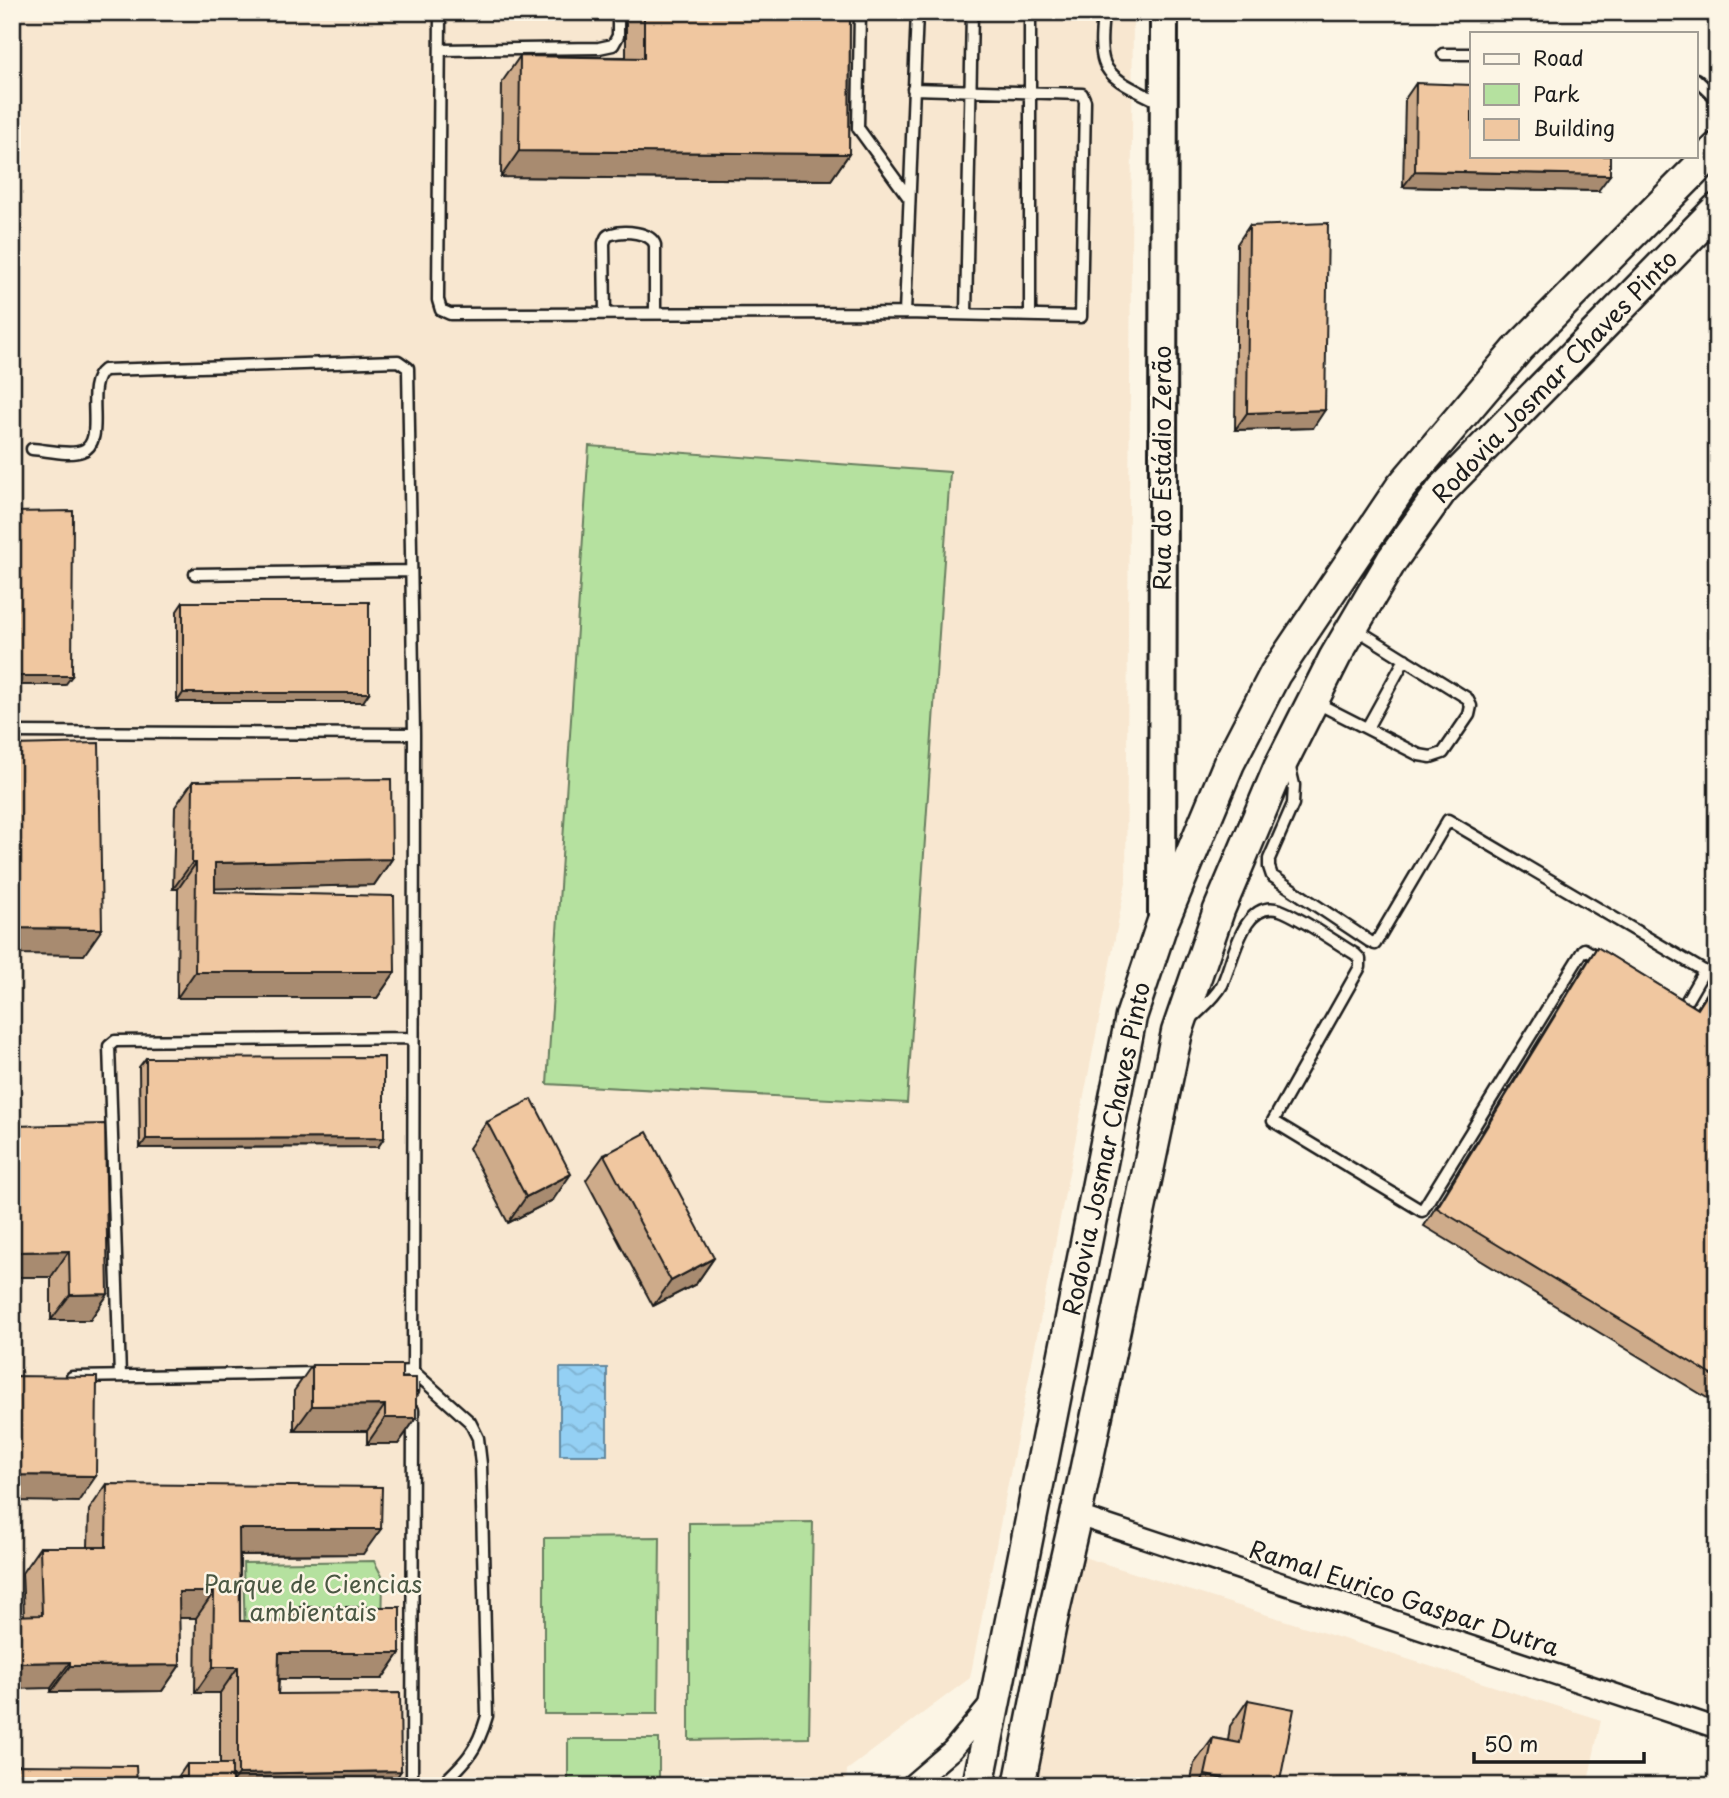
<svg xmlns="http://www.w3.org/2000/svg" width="1729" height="1798" viewBox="0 0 1729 1798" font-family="'Playpen Sans',sans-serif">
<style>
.built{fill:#f8e7d0}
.green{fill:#b5e19f;stroke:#687e5e;stroke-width:2}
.water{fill:url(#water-waves);stroke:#64889e;stroke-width:2}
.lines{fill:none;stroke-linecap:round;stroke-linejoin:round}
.lane-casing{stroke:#1c1c1c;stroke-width:15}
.street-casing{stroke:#1c1c1c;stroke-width:24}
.secondary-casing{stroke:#1c1c1c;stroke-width:32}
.primary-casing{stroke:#1c1c1c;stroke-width:35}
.lane{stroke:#fcf5e5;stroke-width:10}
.street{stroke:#fcf5e5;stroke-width:19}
.secondary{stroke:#fcf5e5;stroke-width:26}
.primary{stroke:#fcf5e5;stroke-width:30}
.wall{fill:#ceab8a;stroke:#1c1c1c;stroke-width:2}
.shaded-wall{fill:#a88b70;stroke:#1c1c1c;stroke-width:2}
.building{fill:#f0c7a0;stroke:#1c1c1c;stroke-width:2}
.labels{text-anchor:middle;stroke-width:5;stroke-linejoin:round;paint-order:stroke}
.street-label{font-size:24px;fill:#1c1c1c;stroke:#fcf5e5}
.park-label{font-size:24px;fill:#4a5743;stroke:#fcf5e5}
</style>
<defs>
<pattern id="water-waves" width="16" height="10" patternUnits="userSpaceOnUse" patternTransform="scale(1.75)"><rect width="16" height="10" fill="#94d0f4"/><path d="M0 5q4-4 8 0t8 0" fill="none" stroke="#7fb2d1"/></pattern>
</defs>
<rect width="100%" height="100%" fill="#fcf5e5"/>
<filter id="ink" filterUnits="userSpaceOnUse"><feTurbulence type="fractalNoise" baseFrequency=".0143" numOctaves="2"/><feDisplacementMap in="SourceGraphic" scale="14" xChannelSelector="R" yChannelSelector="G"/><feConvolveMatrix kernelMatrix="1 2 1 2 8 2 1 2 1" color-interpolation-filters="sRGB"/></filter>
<g filter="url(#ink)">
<!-- built -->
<path class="built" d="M 12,12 L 1133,12 L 1126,882 L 970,1678 L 847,1770 L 846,1786 L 12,1786 Z
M 1074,1554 L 1601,1720 L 1587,1786 L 1033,1786 Z"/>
<!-- green -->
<path class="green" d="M 589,446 L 950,472 L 907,1103 L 547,1084 Z
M 813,1522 L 809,1738 L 689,1740 L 689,1523 Z
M 660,1537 L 658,1714 L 544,1714 L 544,1538 Z
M 374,1561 L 383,1578 L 382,1633 L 245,1637 L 243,1563 Z
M 568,1739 L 659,1739 L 659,1786 L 568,1786 Z"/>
<!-- water -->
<path class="water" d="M 560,1368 L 607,1368 L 607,1455 L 560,1455 Z"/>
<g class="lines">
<!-- lane casing -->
<g class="lane-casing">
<path id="lane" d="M 440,12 L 438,300 L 441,310 L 450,314 L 905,313 L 1081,317 L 1085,101 L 1082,94 L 913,89
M 860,12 L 858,128 L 909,198
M 1030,12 L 1030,316
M 1103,12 C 1102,28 1099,47 1104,62 C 1110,82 1144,93 1161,103
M 440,50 L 599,48 L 613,45 L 618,36 L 618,12
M 1443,54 L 1472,54
M 1696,79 L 1717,99
M 905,313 L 917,12
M 605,314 L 604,243 C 606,238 606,235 612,234 C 624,230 651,232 655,245 L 655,314
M 966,314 L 972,12
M 195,574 L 411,571
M 1317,703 L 1419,755 L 1431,757 L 1443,753 L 1469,715 L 1471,706 L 1467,698 L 1356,629
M 1367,728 L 1405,659
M 12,732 L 414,734 L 408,368 L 398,361 L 104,370 C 82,386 108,442 82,451 C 69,456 47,450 32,449
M 1289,764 L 1294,785 L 1293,804 L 1269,859 L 1269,867 L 1272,876 L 1369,941 L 1375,944 L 1448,820 L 1704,971 L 1683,1007 L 1678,1004
M 1193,1017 C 1203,1007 1215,998 1222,985 C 1233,963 1242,898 1280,910 C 1300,917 1335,942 1355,954 L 1360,959 L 1360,967 L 1273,1121 L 1422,1211 L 1584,949 L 1601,959
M 391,1372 L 413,1371 L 470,1422 L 478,1438 L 481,1464 L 487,1716 C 477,1751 466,1762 440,1786
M 120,1376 L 109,1046 L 115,1041 L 413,1038
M 72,1377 L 320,1373
M 413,1391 L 414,734
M 412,1786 L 413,1410"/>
</g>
<!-- street casing -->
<g class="street-casing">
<path id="street" d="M 1076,1515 L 1717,1728
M 910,1786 L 952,1750 L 992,1702"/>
</g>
<!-- secondary casing -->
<g class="secondary-casing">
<path id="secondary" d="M 1162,922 L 1164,12"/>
</g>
<!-- primary casing -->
<g class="primary-casing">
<path id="primary" d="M 978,1786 L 1131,1017 L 1162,924 L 1229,763 L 1275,674 L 1401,487 L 1518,349 L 1717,148
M 1019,1786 L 1051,1624 L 1076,1515 L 1177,1032 L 1219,910 L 1279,768 L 1335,657 L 1392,560 L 1442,490 L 1717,209"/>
</g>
<!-- lane -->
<use href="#lane" class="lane"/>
<!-- street -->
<use href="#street" class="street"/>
<!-- secondary -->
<use href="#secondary" class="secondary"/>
<!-- primary -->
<use href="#primary" class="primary"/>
</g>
<!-- wall -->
<path class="wall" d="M 626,12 L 850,12 L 849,154 L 831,180 L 501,177 L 502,82 L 520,56 L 626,57 Z
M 1416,83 L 1598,191 L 1403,187 L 1405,99 Z
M 1249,226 L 1313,428 L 1235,430 L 1237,244 Z
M 183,602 L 363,702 L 177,702 L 177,611 Z
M 193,781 L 392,859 L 374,885 L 215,888 L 215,892 L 395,972 L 377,998 L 177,998 L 178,889 L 173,889 L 175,807 Z
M 1597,947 L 1697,1008 L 1717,978 L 1717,1404 L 1424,1226 L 1585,965 Z
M 146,1058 L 384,1138 L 378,1147 L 140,1148 L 139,1067 Z
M 487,1122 L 553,1200 L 508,1223 L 469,1148 Z
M 12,1126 L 108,1294 L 90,1320 L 51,1320 L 51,1277 Z
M 604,1155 L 714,1258 L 696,1284 L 653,1306 L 586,1180 Z
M 312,1365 L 402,1378 L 416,1418 L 398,1444 L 367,1444 L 367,1431 L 294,1431 L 294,1391 Z
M 107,1484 L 363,1554 L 240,1555 L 240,1621 L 289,1621 L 299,1607 L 400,1653 L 382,1679 L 279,1679 L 278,1694 L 391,1786 L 172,1786 L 187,1764 L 220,1764 L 220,1693 L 195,1693 L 196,1618 L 179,1618 L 180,1665 L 162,1691 L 51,1692 L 51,1688 L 24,1615 L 22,1573 L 40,1547 L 88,1547 L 89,1510 Z
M 1248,1700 L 1279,1786 L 1190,1786 L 1194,1764 L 1213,1738 L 1228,1741 L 1230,1726 Z"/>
<!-- shaded-wall -->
<path class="shaded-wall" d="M 519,151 L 849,154 L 831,180 L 501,177 Z
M 1415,171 L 1610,175 L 1598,191 L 1403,187 Z
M 1325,410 L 1313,428 L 1235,430 L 1247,413 Z
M 12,676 L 72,676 L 65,685 L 12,685 Z
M 183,693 L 369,693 L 363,702 L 177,702 Z
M 392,859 L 374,885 L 197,889 L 215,863 Z
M 192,863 L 196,863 L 178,889 L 173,889 Z
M 12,928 L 102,929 L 84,955 L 12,954 Z
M 195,972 L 395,972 L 377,998 L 177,998 Z
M 384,1138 L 378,1147 L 140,1148 L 146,1139 Z
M 571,1174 L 553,1200 L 508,1223 L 526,1197 Z
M 69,1251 L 51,1277 L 12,1277 L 12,1252 Z
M 714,1258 L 696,1284 L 653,1306 L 671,1281 Z
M 108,1294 L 90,1320 L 51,1320 L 70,1295 Z
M 385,1405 L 367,1431 L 294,1431 L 312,1406 Z
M 385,1418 L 416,1418 L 398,1444 L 367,1444 Z
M 12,1475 L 96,1476 L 78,1502 L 12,1501 Z
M 239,1529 L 381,1529 L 363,1554 L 221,1555 Z
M 179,1592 L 214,1592 L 196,1618 L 161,1618 Z
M 279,1653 L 400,1653 L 382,1679 L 261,1679 Z
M 70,1662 L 51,1688 L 12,1689 L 12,1663 Z
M 180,1665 L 162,1691 L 51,1692 L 70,1666 Z
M 213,1667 L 238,1667 L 220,1693 L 195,1693 Z
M 401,1771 L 391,1786 L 229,1786 L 238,1774 Z
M 1205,1775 L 1263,1786 L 1198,1786 Z"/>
<!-- building -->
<path class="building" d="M 644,12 L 850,12 L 849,154 L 519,151 L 520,56 L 644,58 Z
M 1416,83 L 1472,85 L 1472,156 L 1610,156 L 1610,175 L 1415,171 Z
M 1328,223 L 1325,410 L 1247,413 L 1249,226 Z
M 73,511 L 72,676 L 12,676 L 12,512 Z
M 183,602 L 369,602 L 369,693 L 183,693 Z
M 99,743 L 102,929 L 12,928 L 12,745 Z
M 391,779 L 392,859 L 215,863 L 215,892 L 394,896 L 395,972 L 195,972 L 196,863 L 192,863 L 193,781 Z
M 1597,947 L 1698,1009 L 1717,979 L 1717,1378 L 1437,1208 Z
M 384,1057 L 384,1138 L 146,1139 L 146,1058 Z
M 532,1099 L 571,1174 L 526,1197 L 487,1122 Z
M 105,1124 L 108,1294 L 70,1295 L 69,1251 L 12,1252 L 12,1126 Z
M 647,1132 L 714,1258 L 671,1281 L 604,1155 Z
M 312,1365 L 402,1365 L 402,1378 L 416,1378 L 416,1418 L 385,1418 L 385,1405 L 312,1406 Z
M 12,1376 L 97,1377 L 96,1476 L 12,1475 Z
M 107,1484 L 382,1487 L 381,1529 L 239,1529 L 240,1621 L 299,1622 L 299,1607 L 400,1607 L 400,1653 L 279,1653 L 278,1694 L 400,1693 L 401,1771 L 238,1774 L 238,1667 L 213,1667 L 214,1592 L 179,1592 L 180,1665 L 70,1666 L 70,1662 L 12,1663 L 12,1616 L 42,1615 L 40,1547 L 106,1547 Z
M 1248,1700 L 1294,1709 L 1279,1786 L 1263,1786 L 1205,1775 L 1213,1738 L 1240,1743 Z
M 187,1764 L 232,1764 L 232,1786 L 178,1786 L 178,1777 L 187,1777 Z
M 12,1765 L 136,1766 L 137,1786 L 12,1786 Z"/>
</g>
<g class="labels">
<!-- street labels -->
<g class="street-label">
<text transform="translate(1555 377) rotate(-46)" y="8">Rodovia Josmar Chaves Pinto</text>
<text transform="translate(1163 468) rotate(-90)" y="8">Rua do Estádio Zerão</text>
<text transform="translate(1107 1149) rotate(-78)" y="8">Rodovia Josmar Chaves Pinto</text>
<text transform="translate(1404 1599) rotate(18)" y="8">Ramal Eurico Gaspar Dutra</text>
</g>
<!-- park labels -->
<g class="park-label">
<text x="313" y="1593">Parque de Ciencias<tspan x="313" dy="28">ambientais</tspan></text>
</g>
</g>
<!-- margin -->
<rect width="1729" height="1798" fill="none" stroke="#fcf5e5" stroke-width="42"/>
<rect x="21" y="21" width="1687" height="1756" fill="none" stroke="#1c1c1c" stroke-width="2.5" filter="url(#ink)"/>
<!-- legend -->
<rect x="1470" y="32" width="228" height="126" fill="#fcf5e5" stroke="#a29e95" stroke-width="2"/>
<rect x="1484" y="54" width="35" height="10" fill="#fcf5e5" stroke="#a29e95" stroke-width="2"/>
<text x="1533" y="66" font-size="21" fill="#1c1c1c">Road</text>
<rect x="1484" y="84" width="35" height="21" fill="#b5e19f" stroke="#a29e95" stroke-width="2"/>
<text x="1533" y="102" font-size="21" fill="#1c1c1c">Park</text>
<rect x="1484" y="119" width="35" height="21" fill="#f0c7a0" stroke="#a29e95" stroke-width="2"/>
<text x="1533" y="136" font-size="21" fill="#1c1c1c">Building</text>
<!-- scale -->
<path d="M1474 1752v10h170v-10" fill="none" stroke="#1c1c1c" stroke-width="3.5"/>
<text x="1484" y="1752" font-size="21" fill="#1c1c1c" stroke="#fcf5e5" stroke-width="5" paint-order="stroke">50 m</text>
</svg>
